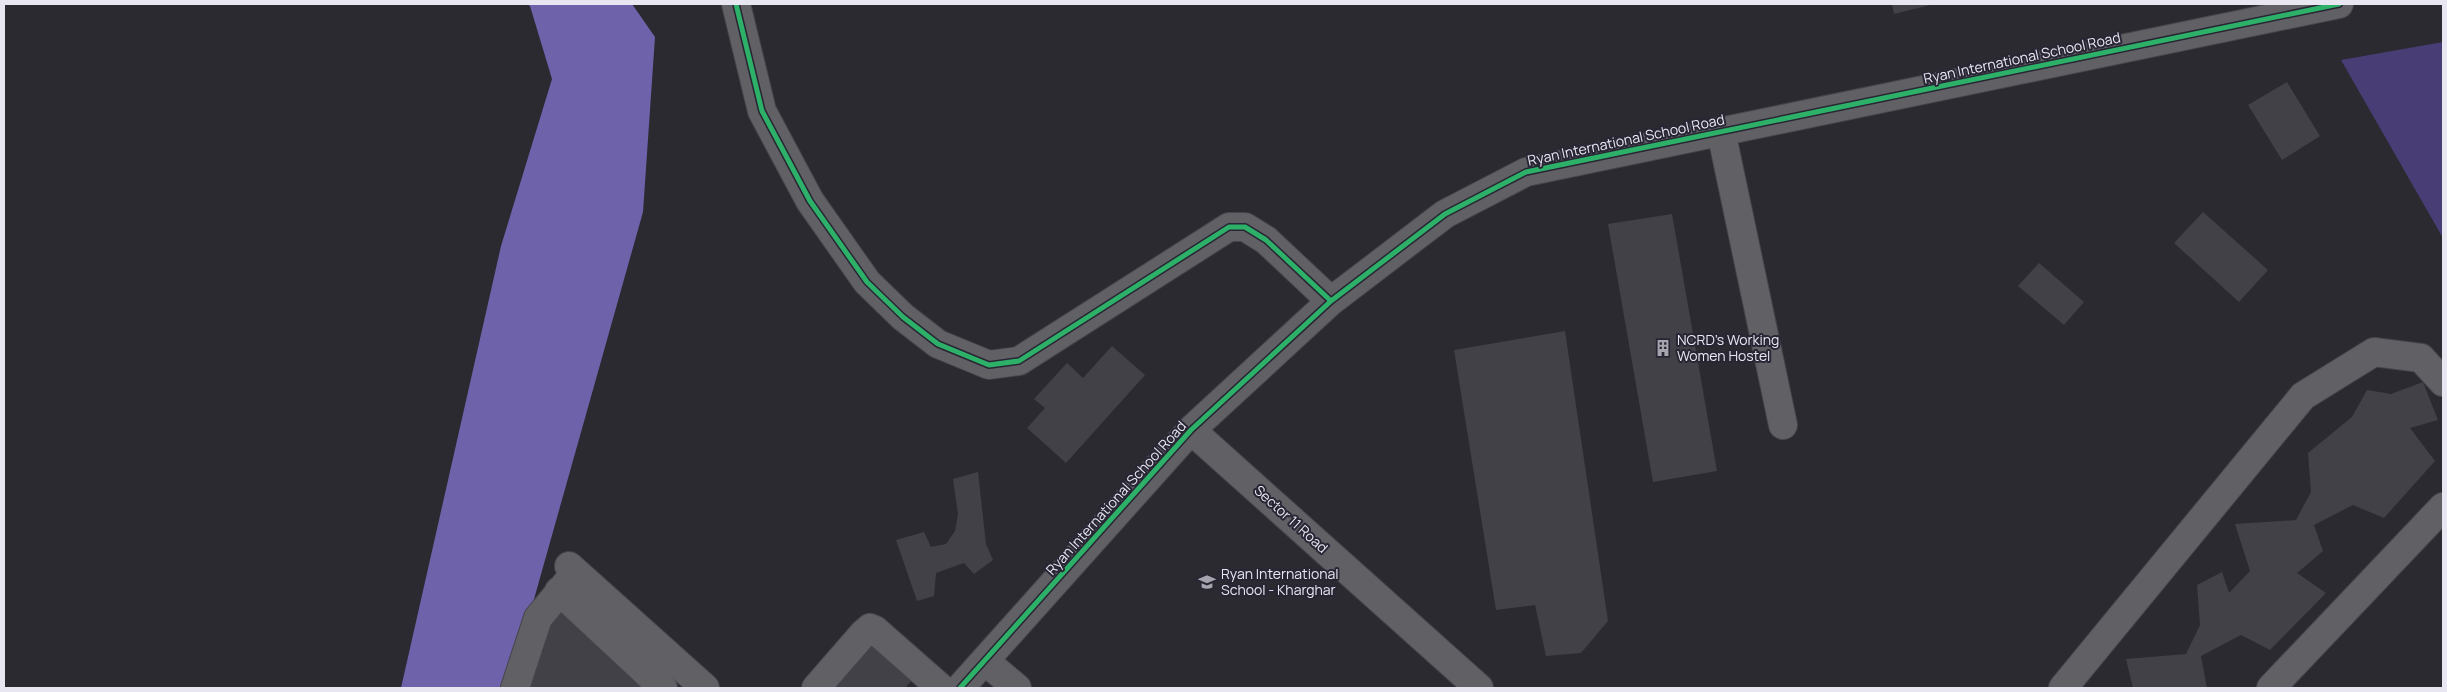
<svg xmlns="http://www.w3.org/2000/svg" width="2447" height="692" viewBox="0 0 2447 692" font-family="Manrope,sans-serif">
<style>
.green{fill:#483e75}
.water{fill:#6e62ab}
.building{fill:#424147}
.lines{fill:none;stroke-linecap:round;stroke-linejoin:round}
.minor-casing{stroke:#46454c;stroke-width:30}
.minor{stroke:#606065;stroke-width:28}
.cycleway-casing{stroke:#282634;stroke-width:8}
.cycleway{stroke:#2db169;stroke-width:5}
.labels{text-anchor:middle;stroke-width:4;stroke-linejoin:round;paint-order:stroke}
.street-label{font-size:14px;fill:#e8e7f1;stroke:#282634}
.poi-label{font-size:14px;fill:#e8e7f1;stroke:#282634;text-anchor:start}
</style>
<rect width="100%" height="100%" fill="#2a2a30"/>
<!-- green -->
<path class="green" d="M 2443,42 L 2443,238 L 2341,60 Z"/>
<!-- water -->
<path class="water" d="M 527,4 L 632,4 L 655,37 L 643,212 L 509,688 L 401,688 L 501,246 L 552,79 L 530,6 Z"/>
<!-- building -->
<path class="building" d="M 1892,4 L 1934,4 L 1894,14 Z
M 2287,82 L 2320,136 L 2282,160 L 2248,105 Z
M 2203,212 L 2268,270 L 2239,302 L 2174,243 Z
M 1672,214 L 1717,471 L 1653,482 L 1608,224 Z
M 2039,263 L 2084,302 L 2064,325 L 2018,286 Z
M 1565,331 L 1608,621 L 1581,653 L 1546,656 L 1535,605 L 1496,610 L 1454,350 Z
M 1112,346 L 1145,375 L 1066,463 L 1027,428 L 1045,408 L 1034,399 L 1067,363 L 1083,378 Z
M 2423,382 L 2438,420 L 2410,428 L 2435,461 L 2384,518 L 2353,505 L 2314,525 L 2323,551 L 2297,573 L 2326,593 L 2270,650 L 2241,635 L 2201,656 L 2207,688 L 2133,688 L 2126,659 L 2186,654 L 2200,625 L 2197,585 L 2222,572 L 2229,593 L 2250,571 L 2235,524 L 2296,520 L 2311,492 L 2308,453 L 2352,417 L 2367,390 L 2391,394 Z
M 978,472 L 986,544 L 993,560 L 974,574 L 964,563 L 936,573 L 934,596 L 917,601 L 896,540 L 924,532 L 931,547 L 946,544 L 955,531 L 958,514 L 953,479 Z
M 559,600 L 652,688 L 526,688 L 523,677 L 544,650 L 539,645 Z
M 871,631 L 919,672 L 905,688 L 825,688 Z"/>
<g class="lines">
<!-- minor casing -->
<g class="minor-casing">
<path id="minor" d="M 736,4 L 762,111 L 810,201 L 867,282 L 903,317 L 938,344 L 989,365 L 1019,361 L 1229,227 L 1245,227 L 1266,240 L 1331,301
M 1721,131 L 1783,425
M 1191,430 L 1479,688
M 569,566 L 705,688
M 559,591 L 663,688
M 985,661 L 1017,688
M 515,688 L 538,618 L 571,578
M 816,688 L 863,634 L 870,628 L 875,630 L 941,688
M 960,688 L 1191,430 L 1331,301 L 1445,214 L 1526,172 L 2339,4
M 2063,688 L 2303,396 L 2374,352 L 2421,358 L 2443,382
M 2271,688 L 2443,507"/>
</g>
<!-- minor -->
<use href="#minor" class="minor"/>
<!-- cycleway casing -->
<g class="cycleway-casing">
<path id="cycleway" d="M 736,4 L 762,111 L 810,201 L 867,282 L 903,317 L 938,344 L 989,365 L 1019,361 L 1229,227 L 1245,227 L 1266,240 L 1331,301
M 960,688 L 1191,430 L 1331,301 L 1445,214 L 1526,172 L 2339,4"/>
</g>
<!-- cycleway -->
<use href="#cycleway" class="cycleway"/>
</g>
<!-- icons -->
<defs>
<g id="building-bare" transform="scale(1.35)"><path d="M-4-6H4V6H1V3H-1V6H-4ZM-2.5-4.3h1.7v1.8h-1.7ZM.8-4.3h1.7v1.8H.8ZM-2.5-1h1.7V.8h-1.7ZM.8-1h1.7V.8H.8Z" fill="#a6a5ad" stroke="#282634" stroke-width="2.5" paint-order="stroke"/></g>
<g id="school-bare" transform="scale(1.35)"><path d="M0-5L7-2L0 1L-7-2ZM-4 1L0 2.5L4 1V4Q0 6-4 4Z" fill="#a6a5ad" stroke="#282634" stroke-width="2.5" paint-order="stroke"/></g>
</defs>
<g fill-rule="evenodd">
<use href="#building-bare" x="1663" y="348"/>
<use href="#school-bare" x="1207" y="582"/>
</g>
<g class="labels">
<!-- street labels -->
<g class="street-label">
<text transform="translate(2022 58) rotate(-12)" y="5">Ryan International School Road</text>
<text transform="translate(1626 140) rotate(-12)" y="5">Ryan International School Road</text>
<text transform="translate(1116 498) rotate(-48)" y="5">Ryan International School Road</text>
<text transform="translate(1291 519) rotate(42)" y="5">Sector 11 Road</text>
</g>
<!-- poi labels -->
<g class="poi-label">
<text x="1677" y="345">NCRD's Working<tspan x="1677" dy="16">Women Hostel</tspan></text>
<text x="1221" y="579">Ryan International<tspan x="1221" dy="16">School - Kharghar</tspan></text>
</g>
</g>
<!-- border -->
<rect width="2447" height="692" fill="none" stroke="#e8e7f1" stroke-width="10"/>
</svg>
